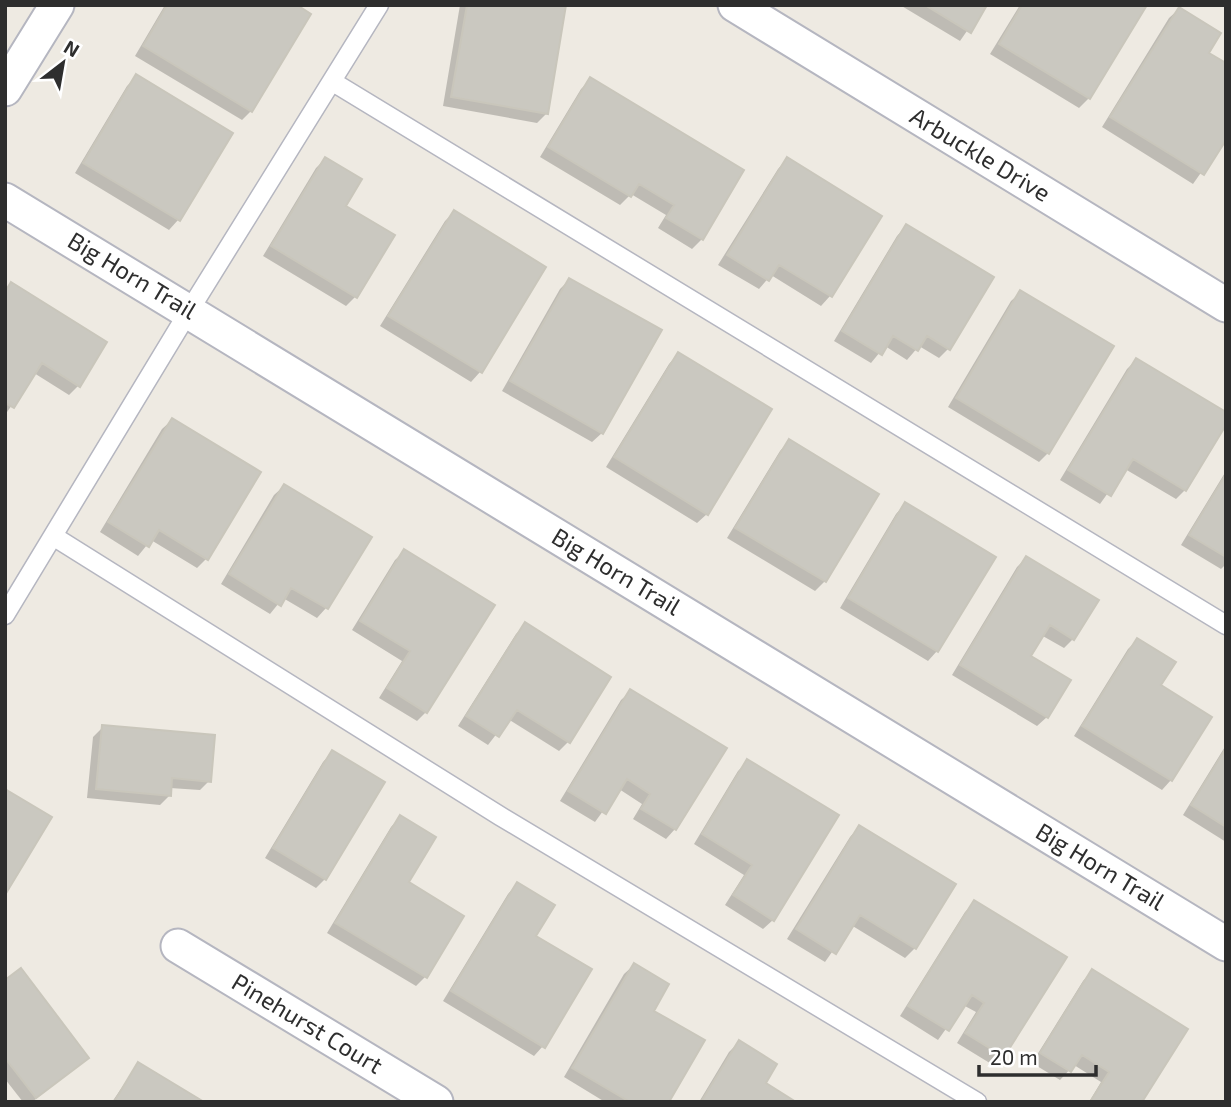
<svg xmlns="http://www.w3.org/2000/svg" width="1231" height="1107" viewBox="0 0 1231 1107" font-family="'Exo 2',sans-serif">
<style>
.shadow{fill:#0003}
.building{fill:#cac8c0;stroke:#c9c6bb;stroke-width:2}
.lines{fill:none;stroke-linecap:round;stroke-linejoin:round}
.lane-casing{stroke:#b5b6c0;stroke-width:21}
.street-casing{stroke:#b5b6c0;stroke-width:37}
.lane{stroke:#fff;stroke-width:18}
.street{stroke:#fff;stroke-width:33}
.labels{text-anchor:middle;stroke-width:5;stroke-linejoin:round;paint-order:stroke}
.street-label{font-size:24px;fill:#2e2e2e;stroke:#fff}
</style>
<rect width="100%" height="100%" fill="#eeeae2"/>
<!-- shadow -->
<path class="shadow" d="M 165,5 L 293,5 L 251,111 L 242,120 L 135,56 Z
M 460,5 L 565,5 L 546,114 L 537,123 L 443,106 Z
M 900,5 L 985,5 L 960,41 Z
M 1020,5 L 1145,5 L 1089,98 L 1079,108 L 990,54 Z
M 1179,9 L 1226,137 L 1193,184 L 1102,127 L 1169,18 Z
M 136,77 L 230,133 L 178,220 L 169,230 L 75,173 L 127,86 Z
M 590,80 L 742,171 L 702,239 L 692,249 L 658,228 L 666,215 L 631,194 L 620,205 L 540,157 L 581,89 Z
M 325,159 L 343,206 L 356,296 L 346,306 L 263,256 L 316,168 Z
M 787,159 L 879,216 L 830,296 L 821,306 L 771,275 L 759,289 L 718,265 L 778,169 Z
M 454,212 L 544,267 L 480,372 L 471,382 L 380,326 L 445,221 Z
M 906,226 L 948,349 L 939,358 L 919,346 L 907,360 L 885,346 L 871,363 L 834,341 L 897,236 Z
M 569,280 L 602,433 L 592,442 L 502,391 L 560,289 Z
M 12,284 L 78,386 L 69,395 L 34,373 L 5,415 L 5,291 Z
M 1021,292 L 1048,453 L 1039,462 L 948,407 L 1011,301 Z
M 678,354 L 707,514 L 697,523 L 606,467 L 669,364 Z
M 1136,360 L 1185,490 L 1176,499 L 1125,469 L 1100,504 L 1060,480 L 1127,369 Z
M 172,420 L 259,473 L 206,559 L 197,568 L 151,540 L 138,556 L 100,532 L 162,429 Z
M 789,441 L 877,494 L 825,581 L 815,591 L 727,538 L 780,451 Z
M 1226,471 L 1226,564 L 1221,569 L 1181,545 Z
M 284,486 L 369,538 L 326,608 L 317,618 L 283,598 L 270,614 L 221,584 L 274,495 Z
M 905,504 L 937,651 L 928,661 L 840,608 L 896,514 Z
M 405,551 L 426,712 L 417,721 L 379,698 L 402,661 L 352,630 L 395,560 Z
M 1026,558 L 1073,639 L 1064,648 L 1041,635 L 1028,657 L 1047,717 L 1037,726 L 952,675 L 1017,567 Z
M 526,624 L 568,742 L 559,751 L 508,719 L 488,745 L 458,726 L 516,634 Z
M 1137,640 L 1159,686 L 1171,780 L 1162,790 L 1074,736 L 1128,649 Z
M 631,691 L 675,829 L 666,839 L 633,819 L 642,804 L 619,789 L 595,822 L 560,801 L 621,700 Z
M 103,727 L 209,781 L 200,790 L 170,788 L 170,795 L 160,805 L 87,798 L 93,737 Z
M 1226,745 L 1226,842 L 1183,815 Z
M 332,752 L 325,879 L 316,888 L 265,858 L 323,762 Z
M 748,761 L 773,920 L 763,929 L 725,905 L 744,875 L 694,844 L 738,771 Z
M 400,817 L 406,883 L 462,916 L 425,977 L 416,986 L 327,933 L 391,827 Z
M 859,827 L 953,885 L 915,948 L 905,958 L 851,925 L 825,962 L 787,939 L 850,837 Z
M 517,884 L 534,937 L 543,1046 L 534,1056 L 443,1001 L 508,894 Z
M 975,902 L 1003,1056 L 993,1065 L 957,1043 L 976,1012 L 963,1005 L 938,1040 L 900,1016 L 965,912 Z
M 634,965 L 652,1011 L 667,1102 L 605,1102 L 564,1077 L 624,974 Z
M 1092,971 L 1140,1102 L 1089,1102 L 1101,1082 L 1074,1065 L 1060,1080 L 1032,1063 L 1083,981 Z
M 5,982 L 87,1058 L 32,1102 L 23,1102 L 5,1079 Z
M 739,1042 L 763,1084 L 793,1102 L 699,1102 L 729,1052 Z
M 138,1064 L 201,1102 L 112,1102 Z"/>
<!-- building -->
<path class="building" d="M 167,5 L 297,5 L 311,14 L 252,112 L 143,46 Z
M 467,5 L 566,5 L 548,114 L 451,97 Z
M 925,5 L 987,5 L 971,33 Z
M 1022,5 L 1147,5 L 1090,99 L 999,44 Z
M 1179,7 L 1221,33 L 1209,53 L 1226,63 L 1226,140 L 1204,175 L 1110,117 Z
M 136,74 L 233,133 L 180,221 L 83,163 Z
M 590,77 L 744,170 L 703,240 L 666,218 L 674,205 L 639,184 L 631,197 L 548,147 Z
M 325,157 L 362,179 L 346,206 L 395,235 L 357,298 L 271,246 Z
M 787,157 L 882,216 L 832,297 L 779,265 L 769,281 L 727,255 Z
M 454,210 L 546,267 L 482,373 L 388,316 Z
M 906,224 L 994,277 L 950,350 L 927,336 L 918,351 L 893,336 L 882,355 L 842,331 Z
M 569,278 L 662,330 L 603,434 L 510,381 Z
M 11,282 L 107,342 L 80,387 L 42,363 L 14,408 L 5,403 L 5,292 Z
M 1020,290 L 1114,346 L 1049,454 L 956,398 Z
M 678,352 L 772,409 L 708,515 L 614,457 Z
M 1136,358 L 1226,412 L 1226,425 L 1186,491 L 1133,459 L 1111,496 L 1068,470 Z
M 172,418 L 261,472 L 208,560 L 159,530 L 149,547 L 108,522 Z
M 789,439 L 879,494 L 826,582 L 735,528 Z
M 1226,474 L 1226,557 L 1189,535 Z
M 284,484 L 372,537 L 328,609 L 291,588 L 281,606 L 229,574 Z
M 905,502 L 996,557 L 938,652 L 848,598 Z
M 404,549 L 495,605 L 427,713 L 387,688 L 410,651 L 360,621 Z
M 1026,556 L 1099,600 L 1074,640 L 1050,625 L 1031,656 L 1071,680 L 1048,718 L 960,665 Z
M 525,622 L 611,677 L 570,743 L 517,710 L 499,737 L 466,716 Z
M 1137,638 L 1176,662 L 1161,685 L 1212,717 L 1172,781 L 1082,726 Z
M 630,689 L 727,748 L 676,830 L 641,809 L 650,794 L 627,779 L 606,814 L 568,791 Z
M 102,725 L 215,735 L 211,782 L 172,778 L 171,796 L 96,789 Z
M 1226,748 L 1226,827 L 1191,805 Z
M 332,750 L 385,782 L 326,880 L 273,848 Z
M 747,759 L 839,815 L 774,921 L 733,895 L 752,865 L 702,834 Z
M 5,789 L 52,817 L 5,895 Z
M 400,815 L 436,837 L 409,882 L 464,916 L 427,978 L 335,923 Z
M 859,825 L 956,884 L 916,949 L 860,915 L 836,954 L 796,929 Z
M 517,882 L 555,905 L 536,936 L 592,969 L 545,1048 L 451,991 Z
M 974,900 L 1067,957 L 1004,1057 L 965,1033 L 984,1003 L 972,995 L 949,1031 L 908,1006 Z
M 634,963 L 669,984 L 654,1011 L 705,1040 L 669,1102 L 630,1102 L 572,1068 Z
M 21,968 L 89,1058 L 36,1098 L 5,1058 L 5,980 Z
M 1092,969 L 1188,1029 L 1142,1102 L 1090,1102 L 1109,1072 L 1082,1055 L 1071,1072 L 1040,1053 Z
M 739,1040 L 777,1064 L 766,1083 L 796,1102 L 701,1102 Z
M 138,1062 L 204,1102 L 114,1102 Z"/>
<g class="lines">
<!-- lane casing -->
<g class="lane-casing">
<path id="lane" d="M 333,82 L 1226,625
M 53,536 L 500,816 L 977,1102
M 5,615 L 189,311 L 379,5"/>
</g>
<!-- street casing -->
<g class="street-casing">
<path id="street" d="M 735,5 L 1226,305
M 5,89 L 57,5
M 5,200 L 1226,944
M 178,946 L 436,1102"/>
</g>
<!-- lane -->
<use href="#lane" class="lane"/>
<!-- street -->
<use href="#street" class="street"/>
</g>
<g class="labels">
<!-- street labels -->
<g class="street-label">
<text transform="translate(980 155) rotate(31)" y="8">Arbuckle Drive</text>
<text transform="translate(132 276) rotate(31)" y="8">Big Horn Trail</text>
<text transform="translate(616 572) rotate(31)" y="8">Big Horn Trail</text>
<text transform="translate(1100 867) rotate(31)" y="8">Big Horn Trail</text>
<text transform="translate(307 1024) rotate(31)" y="8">Pinehurst Court</text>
</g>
</g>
<!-- border -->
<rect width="1231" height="1107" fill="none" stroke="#2e2e2e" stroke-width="14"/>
<!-- north arrow -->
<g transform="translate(63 63) rotate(31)" stroke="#ffffff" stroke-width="5" paint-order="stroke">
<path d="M0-5L12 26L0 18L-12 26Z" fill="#2e2e2e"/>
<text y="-10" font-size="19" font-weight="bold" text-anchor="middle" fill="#2e2e2e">N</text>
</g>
<!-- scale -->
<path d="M979 1065v10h117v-10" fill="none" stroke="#2e2e2e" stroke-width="3.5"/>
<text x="990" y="1065" font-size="21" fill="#2e2e2e" stroke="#ffffff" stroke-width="5" paint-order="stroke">20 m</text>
</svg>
